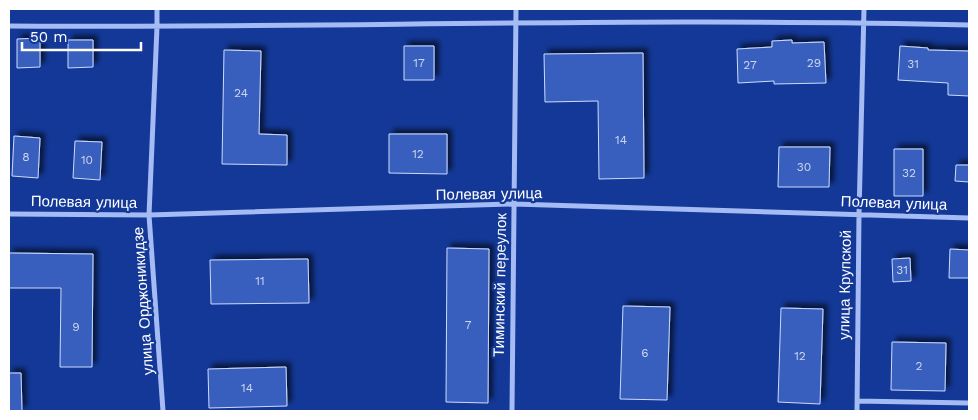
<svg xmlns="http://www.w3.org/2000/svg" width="978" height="420" viewBox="0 0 978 420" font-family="'Work Sans',sans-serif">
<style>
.building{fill:#375ebd;stroke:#ccdbfd;filter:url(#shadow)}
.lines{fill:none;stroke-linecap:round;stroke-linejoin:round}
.street{stroke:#a4bbf3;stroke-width:5}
.labels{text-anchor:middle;stroke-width:4.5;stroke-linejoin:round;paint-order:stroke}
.number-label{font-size:12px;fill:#cdd7ee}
.street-label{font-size:15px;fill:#fff;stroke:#133897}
</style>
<defs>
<filter id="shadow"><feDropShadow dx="4.5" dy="-4.5" stdDeviation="2.5" flood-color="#0009"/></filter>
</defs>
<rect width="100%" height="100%" fill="#133897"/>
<!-- building -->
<path class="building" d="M 40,38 L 40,67 L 17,68 L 17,39 Z
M 68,40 L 93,40 L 93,67 L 68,68 Z
M 792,40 L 792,43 L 824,42 L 826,83 L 774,84 L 774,81 L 738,83 L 737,49 L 772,47 L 772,41 Z
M 404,46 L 434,46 L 434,80 L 404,80 Z
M 900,46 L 928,48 L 928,50 L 969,51 L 969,96 L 948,95 L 948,83 L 898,80 Z
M 224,50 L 261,51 L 259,134 L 287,135 L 287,165 L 222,164 Z
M 643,53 L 644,178 L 599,179 L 598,101 L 545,102 L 544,54 Z
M 389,134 L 447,134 L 447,174 L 389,173 Z
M 14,136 L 40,138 L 38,178 L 12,176 Z
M 75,141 L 102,142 L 100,180 L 73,178 Z
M 779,147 L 830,147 L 829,187 L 778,187 Z
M 894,149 L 923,149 L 923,196 L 894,196 Z
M 956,165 L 969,165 L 969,182 L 955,181 Z
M 447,248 L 489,249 L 488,403 L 446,402 Z
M 950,249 L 969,250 L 969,278 L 949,278 Z
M 9,253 L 93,254 L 92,367 L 60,367 L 61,288 L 9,288 Z
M 910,258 L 911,281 L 893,282 L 892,259 Z
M 308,259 L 309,303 L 211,304 L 210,260 Z
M 623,306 L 670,307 L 667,400 L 620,399 Z
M 781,308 L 823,309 L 820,404 L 778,402 Z
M 892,342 L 946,343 L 945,391 L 891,390 Z
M 286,367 L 287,406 L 209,408 L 208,369 Z
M 9,373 L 21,373 L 22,411 L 9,411 Z"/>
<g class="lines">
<!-- street -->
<path class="street" d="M 157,9 L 157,27 L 149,215 L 163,411
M 9,26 C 329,28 649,17 969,25
M 9,214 L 149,215 L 514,204 L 969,218
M 857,401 L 969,403
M 512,411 L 516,9
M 857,411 L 859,214 L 864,9"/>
</g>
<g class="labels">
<!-- number labels -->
<g class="number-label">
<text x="419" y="67">17</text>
<text x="814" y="67">29</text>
<text x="913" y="68">31</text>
<text x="750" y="69">27</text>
<text x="241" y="97">24</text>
<text x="621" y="144">14</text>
<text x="418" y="158">12</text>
<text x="26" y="161">8</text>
<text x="87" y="164">10</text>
<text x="804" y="171">30</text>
<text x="909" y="177">32</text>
<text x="902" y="274">31</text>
<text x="260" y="285">11</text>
<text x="468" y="329">7</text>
<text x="76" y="331">9</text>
<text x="645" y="357">6</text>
<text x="800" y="360">12</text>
<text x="919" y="370">2</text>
<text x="247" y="392">14</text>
</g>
<!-- street labels -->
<g class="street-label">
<text transform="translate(489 194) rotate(-1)" y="5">Полевая улица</text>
<text transform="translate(84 202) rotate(1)" y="5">Полевая улица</text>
<text transform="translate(894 203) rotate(2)" y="5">Полевая улица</text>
<text transform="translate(500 285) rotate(-89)" y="5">Тиминский переулок</text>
<text transform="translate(845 285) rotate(-89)" y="5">улица Крупской</text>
<text transform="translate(143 301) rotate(-94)" y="5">улица Орджоникидзе</text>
</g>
</g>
<!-- border -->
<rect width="978" height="420" fill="none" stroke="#ffffff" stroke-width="20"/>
<!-- scale -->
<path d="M22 42v8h119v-8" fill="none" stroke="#ffffff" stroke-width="2.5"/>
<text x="30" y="42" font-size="15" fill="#ffffff" stroke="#133897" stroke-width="4" paint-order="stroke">50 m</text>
</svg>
